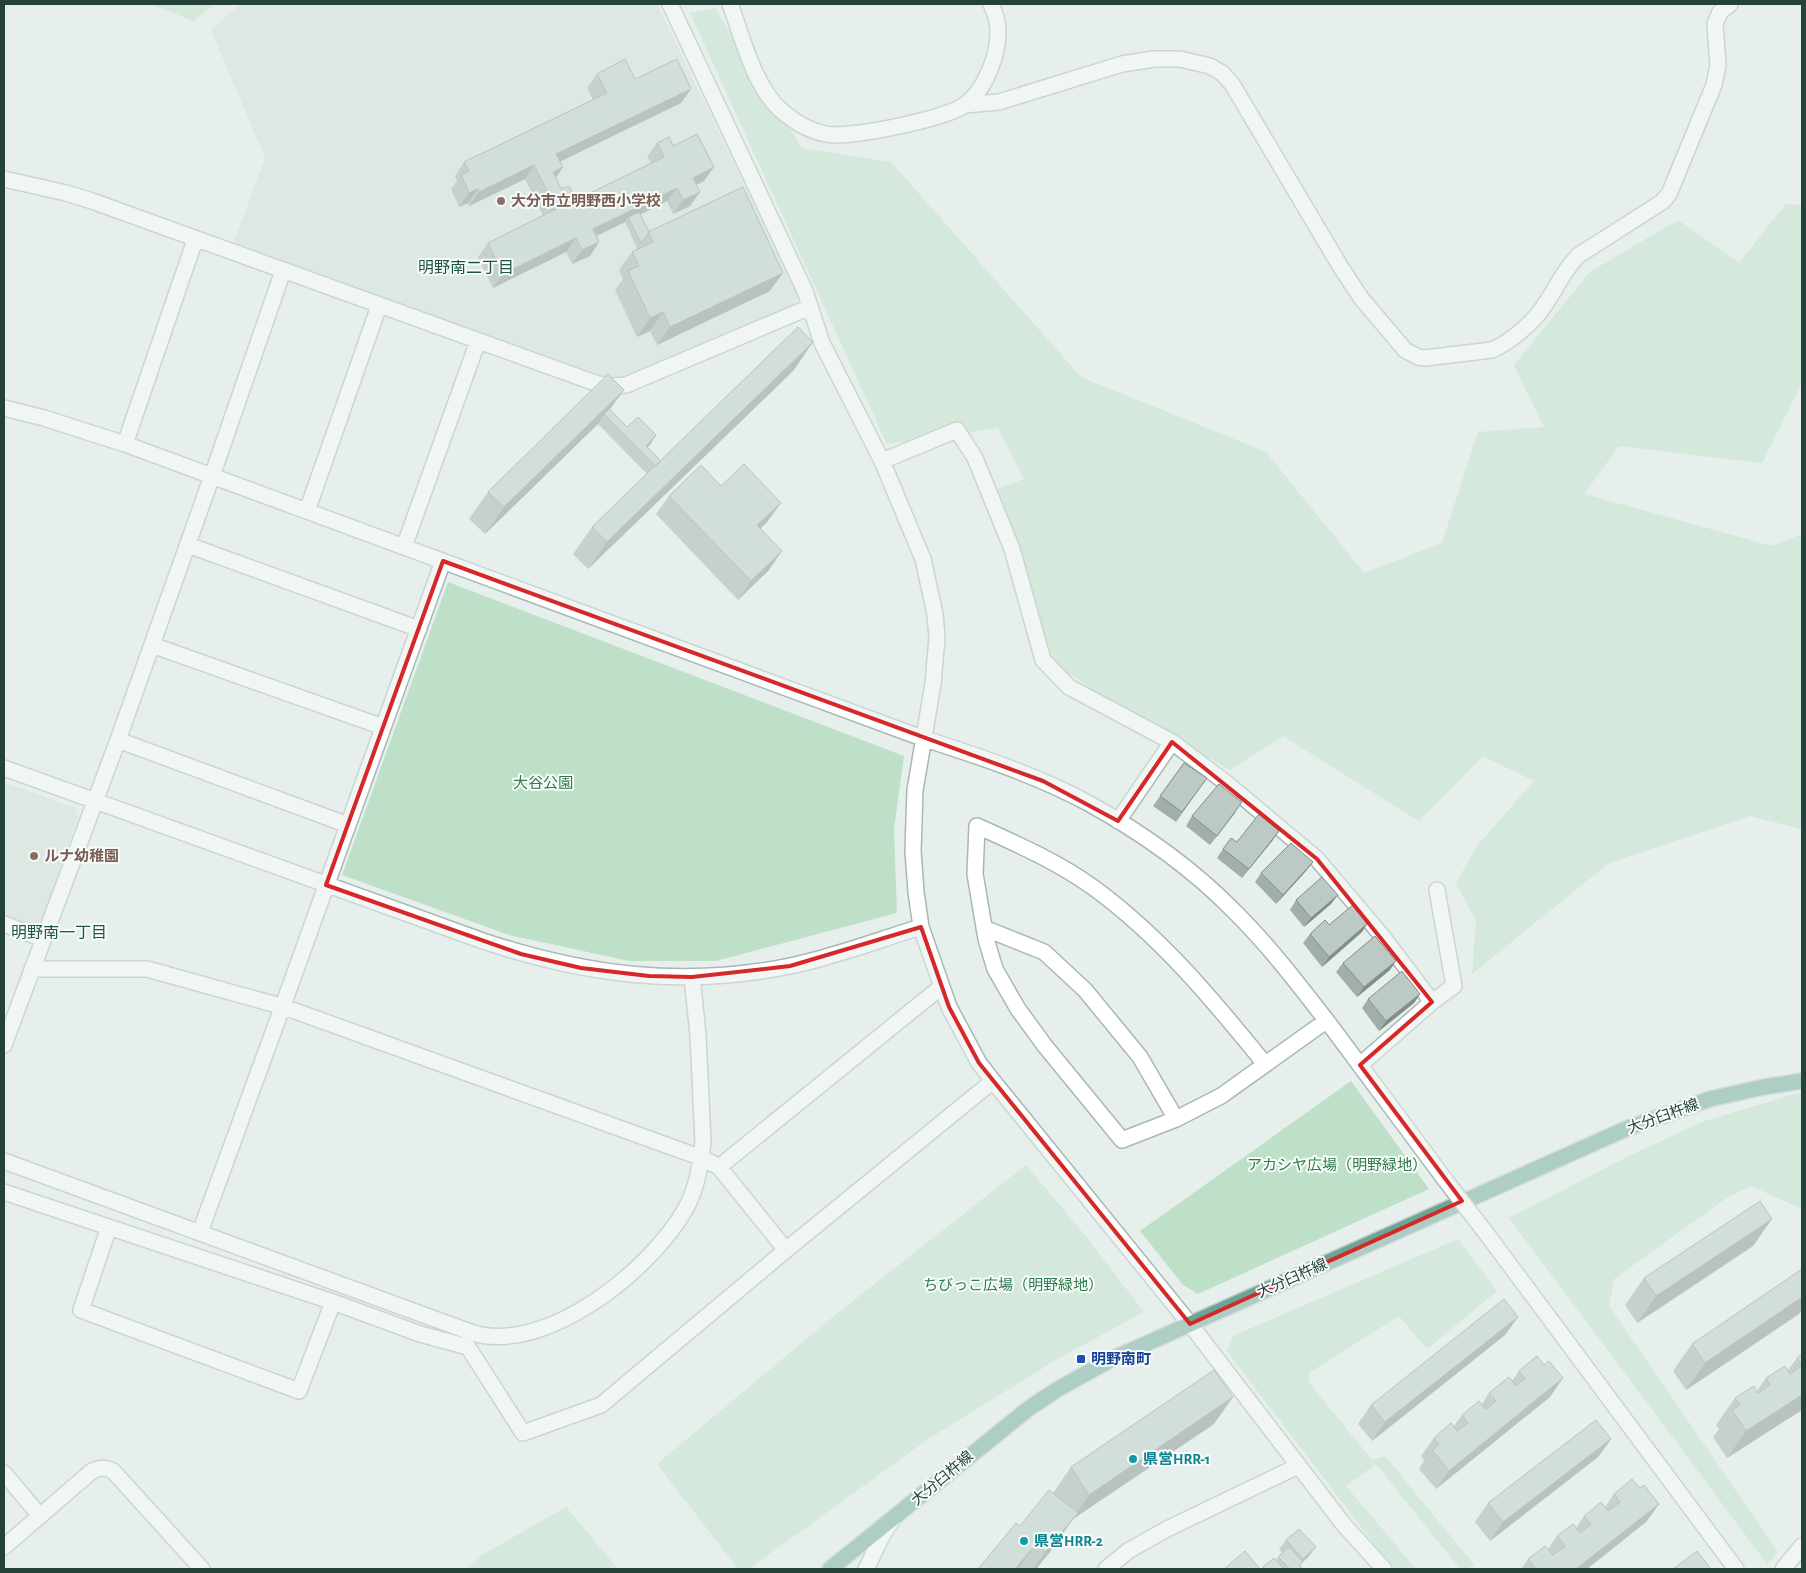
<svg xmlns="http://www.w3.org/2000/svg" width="1806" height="1573" viewBox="0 0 1806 1573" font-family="'Alegreya Sans','Noto Sans JP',sans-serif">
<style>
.built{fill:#d4dfda}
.green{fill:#bfe0c8}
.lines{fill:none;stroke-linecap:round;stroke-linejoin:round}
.minor-casing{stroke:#a8b8b2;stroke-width:18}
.major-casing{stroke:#c2cac8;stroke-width:18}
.minor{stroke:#fff;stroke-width:15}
.major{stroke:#6aa596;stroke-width:15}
.minor-bridge-casing{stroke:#a8b8b2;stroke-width:18;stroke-linecap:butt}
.minor-bridge{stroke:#fff;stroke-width:15}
.wall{fill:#a1aea9}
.shaded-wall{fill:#838d89}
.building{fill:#bbcac4;stroke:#838d89}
.marked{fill:none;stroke:#d62828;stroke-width:4;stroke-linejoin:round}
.education-dot{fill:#8d6e63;stroke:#f7fbf9;stroke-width:2}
.transit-dot{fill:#1a4fb4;stroke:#f7fbf9;stroke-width:2}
.culture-dot{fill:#0f9aa8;stroke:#f7fbf9;stroke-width:2}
.labels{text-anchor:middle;stroke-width:4;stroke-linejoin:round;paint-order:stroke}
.education-label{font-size:15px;font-weight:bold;fill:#785e54;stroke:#f7fbf9;text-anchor:start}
.park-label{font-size:15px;fill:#2d7a4b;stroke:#f7fbf9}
.street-label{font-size:15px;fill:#24423a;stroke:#f7fbf9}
.transit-label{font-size:15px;font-weight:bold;fill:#164399;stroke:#f7fbf9;text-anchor:start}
.culture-label{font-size:15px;font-weight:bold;fill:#0d838f;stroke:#f7fbf9;text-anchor:start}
.neighbourhood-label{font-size:16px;fill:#1f5548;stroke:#f7fbf9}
</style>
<rect width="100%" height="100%" fill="#e6efeb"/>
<!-- built -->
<path class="built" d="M 240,4 L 657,4 L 798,296 L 794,305 L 617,381 L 233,244 L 265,158 L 211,30 Z
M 4,782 L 70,806 L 75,808 L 78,817 L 42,921 L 34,926 L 4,915 Z"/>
<!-- green -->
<path class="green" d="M 151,4 L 215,4 L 193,21 Z
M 715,8 L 802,148 L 891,162 L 1081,377 L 1266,452 L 1364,573 L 1442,543 L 1478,432 L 1544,427 L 1514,365 L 1590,272 L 1678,220 L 1739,263 L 1786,204 L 1802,205 L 1802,383 L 1762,463 L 1619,446 L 1584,494 L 1772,546 L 1802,534 L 1802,829 L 1750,816 L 1609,863 L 1472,974 L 1476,921 L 1456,883 L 1477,846 L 1534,781 L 1483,756 L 1419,821 L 1283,736 L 1230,770 L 1096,692 L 1048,659 L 992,491 L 1024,479 L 998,428 L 887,444 L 690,13 Z
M 448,582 L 904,756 L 894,829 L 897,913 L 716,961 L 629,961 L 509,935 L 342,875 Z
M 1351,1081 L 1429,1189 L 1198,1294 L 1183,1285 L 1140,1231 Z
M 1802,1092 L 1802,1209 L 1751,1186 L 1728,1197 L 1614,1279 L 1609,1306 L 1778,1552 L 1767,1564 L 1509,1218 L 1629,1156 L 1702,1122 Z
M 1026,1165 L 1088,1239 L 1144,1312 L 1061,1357 L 928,1439 L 749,1569 L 738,1569 L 657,1464 L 840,1311 Z
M 1458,1239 L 1497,1291 L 1427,1349 L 1399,1316 L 1309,1373 L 1308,1381 L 1372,1460 L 1385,1456 L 1475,1566 L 1466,1569 L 1460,1569 L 1376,1464 L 1346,1486 L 1416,1569 L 1397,1569 L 1381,1553 L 1227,1351 L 1233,1336 Z
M 566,1507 L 618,1569 L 466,1569 L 482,1555 Z"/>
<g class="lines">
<!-- minor casing -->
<g class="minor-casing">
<path id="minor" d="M 670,4 L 805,291 L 822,343 L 882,461 L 923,559 L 935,614 L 937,638 L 933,684 L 915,790 L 913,851 L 916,892 L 921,927 L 949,1007 L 979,1063 L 993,1081 L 1190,1324 L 1344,1525 L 1384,1569
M 730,4 C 743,38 754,88 783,112 C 796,123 809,131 826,134 C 849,139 943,119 963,106 C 985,92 999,54 998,29 C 998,21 994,11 991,4
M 964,105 L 999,102 L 1122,64 L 1154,59 L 1180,59 L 1210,66 L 1222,73 L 1232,84 L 1340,266 L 1361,298 L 1405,350 L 1418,357 L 1425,358 L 1492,350 C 1509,343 1534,322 1544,306 C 1556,289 1564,269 1579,255 L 1662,202 L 1669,194 L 1714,85 L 1718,65 L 1715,24 L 1720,12 L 1730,4
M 4,179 L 66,193 L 92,201 L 598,384 L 614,386 L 626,385 L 810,307
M 4,408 L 44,418 L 125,444 L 922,738 C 978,756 1036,775 1088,803 C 1141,832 1194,870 1236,913 C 1272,949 1302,989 1333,1029 C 1371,1080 1408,1130 1446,1181
M 125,444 L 195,240
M 882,461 L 957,430 L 975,458 L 1012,549 L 1043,660 L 1069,687 L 1172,742
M 307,511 L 379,306
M 188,545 L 419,629
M 404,547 L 478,341
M 152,645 L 383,727
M 118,740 L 348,825
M 4,768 L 483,941 C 585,975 683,988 790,966 C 834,957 878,940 921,927
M 1118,821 L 1172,742 L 1225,782 L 1317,859 L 1383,937 L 1432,1002
M 4,924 L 43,939
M 984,928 L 1044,952 L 1085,990 L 1140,1057 L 1176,1119
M 32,969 L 147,969 L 284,1007 L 702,1158 L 719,1167 L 786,1250
M 4,1045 L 118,740 L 212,476 L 283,271
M 1265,1064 C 1213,1000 1161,937 1094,888 C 1058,862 1017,844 977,826 L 975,874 L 986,939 L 995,969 L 1018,1009 L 1045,1046 L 1122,1140 L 1176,1119 L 1221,1096 L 1326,1021
M 1360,1065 L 1432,1002 L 1454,986 L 1437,890
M 4,1161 L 473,1333 C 547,1355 652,1269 686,1208 C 697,1188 701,1164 703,1142 L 698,1035 L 692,977
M 719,1167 L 941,987
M 4,1192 L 333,1302 L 420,1334 L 468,1347 L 523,1433 L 601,1405 L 786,1250 L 993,1081
M 109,1227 L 81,1310 L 299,1391 L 333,1302
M 200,1232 C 283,1009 362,785 443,561
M 1489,1237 L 1736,1569
M 4,1473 L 40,1516
M 4,1547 L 92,1471 C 100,1467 106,1467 113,1471 L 202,1569
M 866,1569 C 875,1553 880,1535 892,1521
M 1106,1569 L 1128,1551 L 1167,1529 L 1298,1466
M 1783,1569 L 1802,1546"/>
</g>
<!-- major casing -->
<g class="major-casing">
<path id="major" d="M 830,1569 L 1028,1409 L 1058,1389 L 1112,1359 L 1628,1128 L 1710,1099 L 1764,1087 L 1802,1081"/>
</g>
<!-- minor -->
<use href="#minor" class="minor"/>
<!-- major -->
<use href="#major" class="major"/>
<!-- minor-bridge casing -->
<g class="minor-bridge-casing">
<path id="minor-bridge" d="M 1446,1181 L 1489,1237"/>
</g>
<!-- minor-bridge -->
<use href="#minor-bridge" class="minor-bridge"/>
</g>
<!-- wall -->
<path class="wall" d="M 597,74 L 635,79 L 691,89 L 681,103 L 560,161 L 563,167 L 556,178 L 561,189 L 576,200 L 651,163 L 647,157 L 657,143 L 673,146 L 704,181 L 696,185 L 690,206 L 673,214 L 667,201 L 640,215 L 649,232 L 770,291 L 657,345 L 650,331 L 637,337 L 615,290 L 623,279 L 619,270 L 632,252 L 635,250 L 637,248 L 625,222 L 597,236 L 599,242 L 590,256 L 572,264 L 566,252 L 493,288 L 478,257 L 488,243 L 543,216 L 525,179 L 469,206 L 468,203 L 459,207 L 451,189 L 457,181 L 455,176 L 464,162 L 593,100 L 587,88 Z
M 794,370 L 588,569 L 573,554 L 592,527 L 647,474 L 598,424 L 485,534 L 469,519 L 488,492 L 610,409 L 627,427 L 656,435 L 647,447 L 661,461 Z
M 721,486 L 768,521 L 760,529 L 769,570 L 738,600 L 656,514 L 669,496 Z
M 1184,763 L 1207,778 L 1176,822 L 1153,806 Z
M 1236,812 L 1210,845 L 1186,826 L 1192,816 Z
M 1279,831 L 1242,878 L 1217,858 L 1223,849 Z
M 1313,862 L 1306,871 L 1276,904 L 1255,882 L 1261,873 Z
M 1296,900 L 1331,904 L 1304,927 L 1290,910 Z
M 1362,932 L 1322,967 L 1303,943 L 1310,934 Z
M 1343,963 L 1390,970 L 1357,997 L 1336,972 Z
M 1420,994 L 1414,1003 L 1379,1031 L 1362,1008 L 1368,999 Z
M 1753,1246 L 1637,1323 L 1625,1305 L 1644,1278 Z
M 1799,1314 L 1686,1390 L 1673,1371 L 1692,1344 Z
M 1518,1317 L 1505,1335 L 1372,1441 L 1358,1424 L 1371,1405 Z
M 1802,1354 L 1802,1410 L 1727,1458 L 1713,1437 L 1719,1429 L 1716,1425 L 1735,1398 L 1757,1391 L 1766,1378 L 1788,1370 L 1797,1358 Z
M 1519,1371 L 1550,1397 L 1436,1489 L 1419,1469 L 1424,1461 L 1421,1456 L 1434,1438 L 1454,1426 L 1462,1415 L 1482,1404 L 1489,1393 L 1512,1381 Z
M 1214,1424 L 1073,1519 L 1050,1552 L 1036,1569 L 978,1569 L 1053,1493 L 1071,1467 Z
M 1611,1439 L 1598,1457 L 1490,1541 L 1475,1522 L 1488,1503 Z
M 1640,1488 L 1659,1504 L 1646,1522 L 1587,1569 L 1521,1569 L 1528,1559 L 1548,1549 L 1557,1536 L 1576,1528 L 1584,1516 L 1605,1507 L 1614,1494 Z
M 1286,1540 L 1309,1556 L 1300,1566 L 1303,1569 L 1261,1569 L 1263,1567 L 1276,1560 L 1282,1553 L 1279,1549 Z"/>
<!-- shaded-wall -->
<path class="shaded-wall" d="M 691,89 L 681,103 L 547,168 L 556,154 Z
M 534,165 L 525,179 L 469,206 L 479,192 Z
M 563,167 L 553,181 L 553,172 Z
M 714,167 L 704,181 L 683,192 L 693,178 Z
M 677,188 L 667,201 L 629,220 L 628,217 L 625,222 L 583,242 L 593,229 Z
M 478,189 L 468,203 L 459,207 L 469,193 Z
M 700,192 L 690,206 L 673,214 L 683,200 Z
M 576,238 L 566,252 L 493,288 L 503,274 Z
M 599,242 L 590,256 L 572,264 L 582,250 Z
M 783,273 L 770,291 L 657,345 L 670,327 Z
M 663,312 L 650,331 L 637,337 L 650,318 Z
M 813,342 L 794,370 L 588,569 L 607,542 Z
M 624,390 L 605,416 L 604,414 L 598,424 L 485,534 L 504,507 Z
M 656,435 L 650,445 L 642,453 L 646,446 Z
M 781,503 L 768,521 L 744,544 L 757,525 Z
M 782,551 L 769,570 L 738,600 L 751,581 Z
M 1279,831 L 1273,840 L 1242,878 L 1249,869 Z
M 1313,862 L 1306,871 L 1276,904 L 1283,895 Z
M 1338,895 L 1331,904 L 1304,927 L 1311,918 Z
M 1368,923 L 1362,932 L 1322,967 L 1329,957 Z
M 1396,961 L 1390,970 L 1357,997 L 1364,987 Z
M 1420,994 L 1414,1003 L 1379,1031 L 1386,1021 Z
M 1772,1219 L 1753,1246 L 1637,1323 L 1656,1296 Z
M 1802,1297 L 1802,1309 L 1799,1314 L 1686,1390 L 1705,1363 Z
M 1518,1317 L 1505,1335 L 1372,1441 L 1385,1422 Z
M 1563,1378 L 1550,1397 L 1436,1489 L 1449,1471 Z
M 1802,1395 L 1802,1410 L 1727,1458 L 1746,1431 Z
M 1233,1397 L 1214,1424 L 1073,1519 L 1050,1552 L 1036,1569 L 1033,1569 L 1045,1552 L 1070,1522 L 1089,1495 Z
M 1611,1439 L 1598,1457 L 1490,1541 L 1503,1522 Z
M 1659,1504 L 1646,1522 L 1587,1569 L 1576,1569 Z
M 1036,1544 L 1018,1569 L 1015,1569 Z
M 1316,1547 L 1309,1556 L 1301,1563 L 1297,1569 L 1296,1568 L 1303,1559 Z"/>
<!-- building -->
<path class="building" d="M 625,59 L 635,79 L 677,59 L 691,89 L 556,154 L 563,167 L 553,172 L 561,189 L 569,186 L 576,200 L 664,157 L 657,143 L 669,137 L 673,146 L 697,134 L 714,167 L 693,178 L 700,192 L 683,200 L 677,188 L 593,229 L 599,242 L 582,250 L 576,238 L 503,274 L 488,243 L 556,209 L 534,165 L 479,192 L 478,189 L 469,193 L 461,175 L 469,171 L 464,162 L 607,93 L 597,74 Z
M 743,187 L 783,273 L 670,327 L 663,312 L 650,318 L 628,271 L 639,266 L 632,252 L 653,242 L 648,232 Z
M 639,212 L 649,232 L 641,243 L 628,217 Z
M 798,327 L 813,342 L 607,542 L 592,527 Z
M 608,374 L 624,390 L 504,507 L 488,492 Z
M 609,409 L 627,427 L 638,417 L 656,435 L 646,446 L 661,461 L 655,466 L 604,414 Z
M 744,464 L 781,503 L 757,525 L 782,551 L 751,581 L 669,496 L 701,465 L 721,486 Z
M 1184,763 L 1207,778 L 1182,812 L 1160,796 Z
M 1219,784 L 1242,802 L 1217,836 L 1192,816 Z
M 1259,814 L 1279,831 L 1249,869 L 1223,849 L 1231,838 L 1237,842 Z
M 1291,843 L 1313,862 L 1283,895 L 1261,873 Z
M 1322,877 L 1338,895 L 1311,918 L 1296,900 Z
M 1354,904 L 1368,923 L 1329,957 L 1310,934 L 1325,920 L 1329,925 Z
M 1375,936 L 1396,961 L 1364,987 L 1343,963 Z
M 1402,971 L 1420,994 L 1386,1021 L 1368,999 Z
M 1760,1201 L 1772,1219 L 1656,1296 L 1644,1278 Z
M 1802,1269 L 1802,1297 L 1705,1363 L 1692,1344 Z
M 1504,1299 L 1518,1317 L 1385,1422 L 1371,1405 Z
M 1802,1354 L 1802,1395 L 1746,1431 L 1732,1410 L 1740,1405 L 1735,1398 L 1754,1386 L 1758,1393 L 1770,1385 L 1766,1378 L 1785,1366 L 1790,1374 L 1802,1366 L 1797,1358 Z
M 1537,1356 L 1544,1365 L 1549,1361 L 1563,1378 L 1449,1471 L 1432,1450 L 1439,1445 L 1434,1438 L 1451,1423 L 1457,1431 L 1468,1423 L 1462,1415 L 1479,1401 L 1486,1409 L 1496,1401 L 1489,1393 L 1509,1377 L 1516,1386 L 1525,1379 L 1519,1371 Z
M 1214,1370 L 1233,1397 L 1089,1495 L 1071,1467 Z
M 1596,1420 L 1611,1439 L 1503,1522 L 1488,1503 Z
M 1632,1479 L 1640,1488 L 1644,1485 L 1659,1504 L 1576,1569 L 1533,1569 L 1535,1568 L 1528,1559 L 1545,1546 L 1553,1555 L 1565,1546 L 1557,1536 L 1573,1524 L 1580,1533 L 1591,1524 L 1584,1516 L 1601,1502 L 1608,1511 L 1620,1502 L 1614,1494 Z
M 1049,1490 L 1078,1513 L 1045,1552 L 1036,1544 L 1015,1569 L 978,1569 L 1016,1523 L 1020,1526 Z
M 1299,1529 L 1316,1547 L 1303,1559 L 1286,1540 Z
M 1289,1547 L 1303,1562 L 1299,1565 L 1303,1569 L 1290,1569 L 1278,1557 Z
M 1245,1551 L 1260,1569 L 1224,1569 Z
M 1697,1551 L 1711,1569 L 1673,1569 Z
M 1274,1558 L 1284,1569 L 1265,1569 L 1263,1567 Z"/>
<!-- marked area -->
<path d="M0 0H1806V1573H0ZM 443,561 L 1043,781 L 1118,821 L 1172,742 L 1317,859 L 1432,1002 L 1360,1065 L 1462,1201 L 1190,1324 L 979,1063 L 949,1007 L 921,927 L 790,966 L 692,977 L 649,976 L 581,968 L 521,954 L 326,885 Z" fill="#e6efeb" fill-opacity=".55" fill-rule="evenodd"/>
<path class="marked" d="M 443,561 L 1043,781 L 1118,821 L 1172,742 L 1317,859 L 1432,1002 L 1360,1065 L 1462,1201 L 1190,1324 L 979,1063 L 949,1007 L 921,927 L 790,966 L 692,977 L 649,976 L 581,968 L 521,954 L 326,885 Z"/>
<!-- markers -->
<g class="education-dot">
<circle cx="501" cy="201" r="5"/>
<circle cx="34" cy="856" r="5"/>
</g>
<rect class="transit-dot" x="1076" y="1354" width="10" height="10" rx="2.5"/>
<g class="culture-dot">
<circle cx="1133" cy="1459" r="5"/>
<circle cx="1024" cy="1541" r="5"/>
</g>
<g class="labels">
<!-- education labels -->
<g class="education-label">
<text x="511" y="206">大分市立明野西小学校</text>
<text x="44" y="861">ルナ幼稚園</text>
</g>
<!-- park labels -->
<g class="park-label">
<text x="543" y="788">大谷公園</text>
<text x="1337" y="1170">アカシヤ広場（明野緑地）</text>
<text x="1013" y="1290">ちびっこ広場（明野緑地）</text>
</g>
<!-- street labels -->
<g class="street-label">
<text transform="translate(1663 1116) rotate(-20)" y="5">大分臼杵線</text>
<text transform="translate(1292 1278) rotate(-24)" y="5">大分臼杵線</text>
<text transform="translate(942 1478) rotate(-40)" y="5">大分臼杵線</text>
</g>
<!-- transit labels -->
<g class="transit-label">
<text x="1091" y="1364">明野南町</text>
</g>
<!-- culture labels -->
<g class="culture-label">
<text x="1143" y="1464">県営HRR-1</text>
<text x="1034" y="1546">県営HRR-2</text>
</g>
<!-- neighbourhood labels -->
<g class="neighbourhood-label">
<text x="466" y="273">明野南二丁目</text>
<text x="59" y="938">明野南一丁目</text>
</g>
</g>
<!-- border -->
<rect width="1806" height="1573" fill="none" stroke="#24423a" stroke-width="10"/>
</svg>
